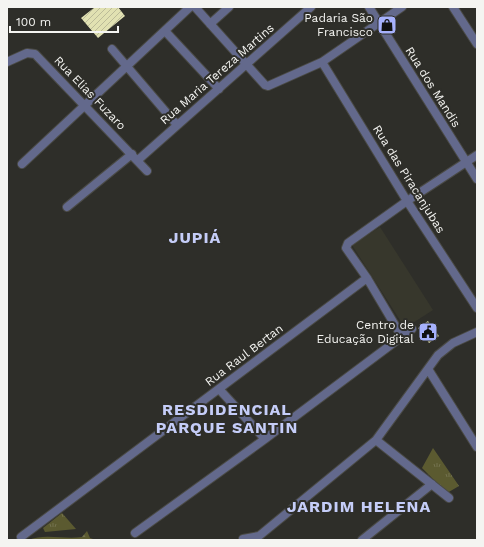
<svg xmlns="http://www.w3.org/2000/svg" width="484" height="547" viewBox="0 0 484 547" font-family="'Work Sans',sans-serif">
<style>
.built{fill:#37372c}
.forest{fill:url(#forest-firs)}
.park{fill:url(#park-tufts)}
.building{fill:url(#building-hatch)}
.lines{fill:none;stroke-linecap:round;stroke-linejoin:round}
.minor-casing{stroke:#4a4a45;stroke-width:10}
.minor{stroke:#63698c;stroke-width:8}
.labels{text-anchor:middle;stroke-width:4;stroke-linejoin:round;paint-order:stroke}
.poi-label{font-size:12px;fill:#f4f4f1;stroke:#2e2e29;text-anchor:end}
.street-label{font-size:12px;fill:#f4f4f1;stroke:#2e2e29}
.district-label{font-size:16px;font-weight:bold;letter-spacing:1px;fill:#c5cdf8;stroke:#2e2e29}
</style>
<defs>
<pattern id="forest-firs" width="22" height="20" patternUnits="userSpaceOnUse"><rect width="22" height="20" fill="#5b5a30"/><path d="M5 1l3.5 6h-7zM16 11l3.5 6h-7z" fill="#73724e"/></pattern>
<pattern id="park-tufts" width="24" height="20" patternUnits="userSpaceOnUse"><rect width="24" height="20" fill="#5b5a30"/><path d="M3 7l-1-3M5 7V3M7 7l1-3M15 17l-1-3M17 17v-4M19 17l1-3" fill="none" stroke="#73724e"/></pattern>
<pattern id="building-hatch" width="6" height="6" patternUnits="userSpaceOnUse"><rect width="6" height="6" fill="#e1e1b2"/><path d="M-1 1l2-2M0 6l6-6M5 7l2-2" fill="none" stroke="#bbbb98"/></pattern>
</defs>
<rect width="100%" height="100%" fill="#2e2e29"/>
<!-- built -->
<path class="built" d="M 380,227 L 433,310 L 405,328 L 352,245 Z"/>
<!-- forest -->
<path class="forest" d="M 87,531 L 90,538 L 96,540 L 28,540 C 46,533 64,540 82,537 Z"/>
<!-- park -->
<path class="park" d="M 433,448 L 459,486 L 447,493 L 422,468 Z
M 62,513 L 76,529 L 45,532 L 43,528 Z"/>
<!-- building -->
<path class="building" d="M 95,7 L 118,7 L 125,16 L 98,38 L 81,18 Z
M 428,321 L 439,336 L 429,343 L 418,328 Z"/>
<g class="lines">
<!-- minor casing -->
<g class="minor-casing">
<path id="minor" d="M 195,7 L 265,85 L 268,86 L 322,62 L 402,7
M 369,7 L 477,179
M 453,7 L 477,44
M 210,24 L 229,7
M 165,31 L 219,89
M 112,49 L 177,125
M 7,62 L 27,53 L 35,54 L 147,171
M 322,62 L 407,201 L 477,308
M 138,160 L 311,7
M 22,164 L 190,7
M 67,207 L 132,154
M 402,337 L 367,278 L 346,248 L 348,243 L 407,201 L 477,155
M 428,369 L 477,447
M 219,389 L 265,439
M 376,440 L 449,498
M 135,533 L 265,439 L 412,329
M 21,537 L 367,278
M 243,539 L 259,536 L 376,440 L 438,355 L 453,343 L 477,332
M 362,540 L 432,484"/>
</g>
<!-- minor -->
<use href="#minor" class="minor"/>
</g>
<!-- icons -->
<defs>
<g id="shop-square" transform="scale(1)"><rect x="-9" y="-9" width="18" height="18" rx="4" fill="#a6b1fc" stroke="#2e2e29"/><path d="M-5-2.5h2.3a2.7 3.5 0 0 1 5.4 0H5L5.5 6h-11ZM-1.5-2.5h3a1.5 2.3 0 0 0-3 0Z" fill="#111"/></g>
<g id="civic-square" transform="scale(1)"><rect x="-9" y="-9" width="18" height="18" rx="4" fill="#a6b1fc" stroke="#2e2e29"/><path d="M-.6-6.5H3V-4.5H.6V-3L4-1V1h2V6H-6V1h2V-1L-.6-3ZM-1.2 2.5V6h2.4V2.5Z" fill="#111"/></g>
</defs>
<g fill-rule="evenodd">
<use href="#shop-square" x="387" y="25"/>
<use href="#civic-square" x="428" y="332"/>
</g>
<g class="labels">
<!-- poi labels -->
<g class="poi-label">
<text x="373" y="22">Padaria São<tspan x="373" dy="14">Francisco</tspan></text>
<text x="414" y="329">Centro de<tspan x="414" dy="14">Educação Digital</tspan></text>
</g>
<!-- street labels -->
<g class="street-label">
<text transform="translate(217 74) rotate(-41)" y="4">Rua Maria Tereza Martins</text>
<text transform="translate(433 87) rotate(58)" y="4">Rua dos Mandis</text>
<text transform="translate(90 93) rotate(46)" y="4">Rua Elias Fuzaro</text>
<text transform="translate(409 179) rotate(58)" y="4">Rua das Piracanjubas</text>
<text transform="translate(244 355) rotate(-37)" y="4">Rua Raul Bertan</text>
</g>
<!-- district labels -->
<g class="district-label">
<text x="195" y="243">JUPIÁ</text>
<text x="227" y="415">RESDIDENCIAL<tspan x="227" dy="18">PARQUE SANTIN</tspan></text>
<text x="359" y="512">JARDIM HELENA</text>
</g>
</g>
<!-- border -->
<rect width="484" height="547" fill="none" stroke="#f4f4f1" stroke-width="16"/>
<!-- scale -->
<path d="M10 26v6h108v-6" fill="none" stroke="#f4f4f1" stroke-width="2"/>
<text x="16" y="26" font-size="12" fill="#f4f4f1" stroke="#2e2e29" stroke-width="3" paint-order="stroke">100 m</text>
</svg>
